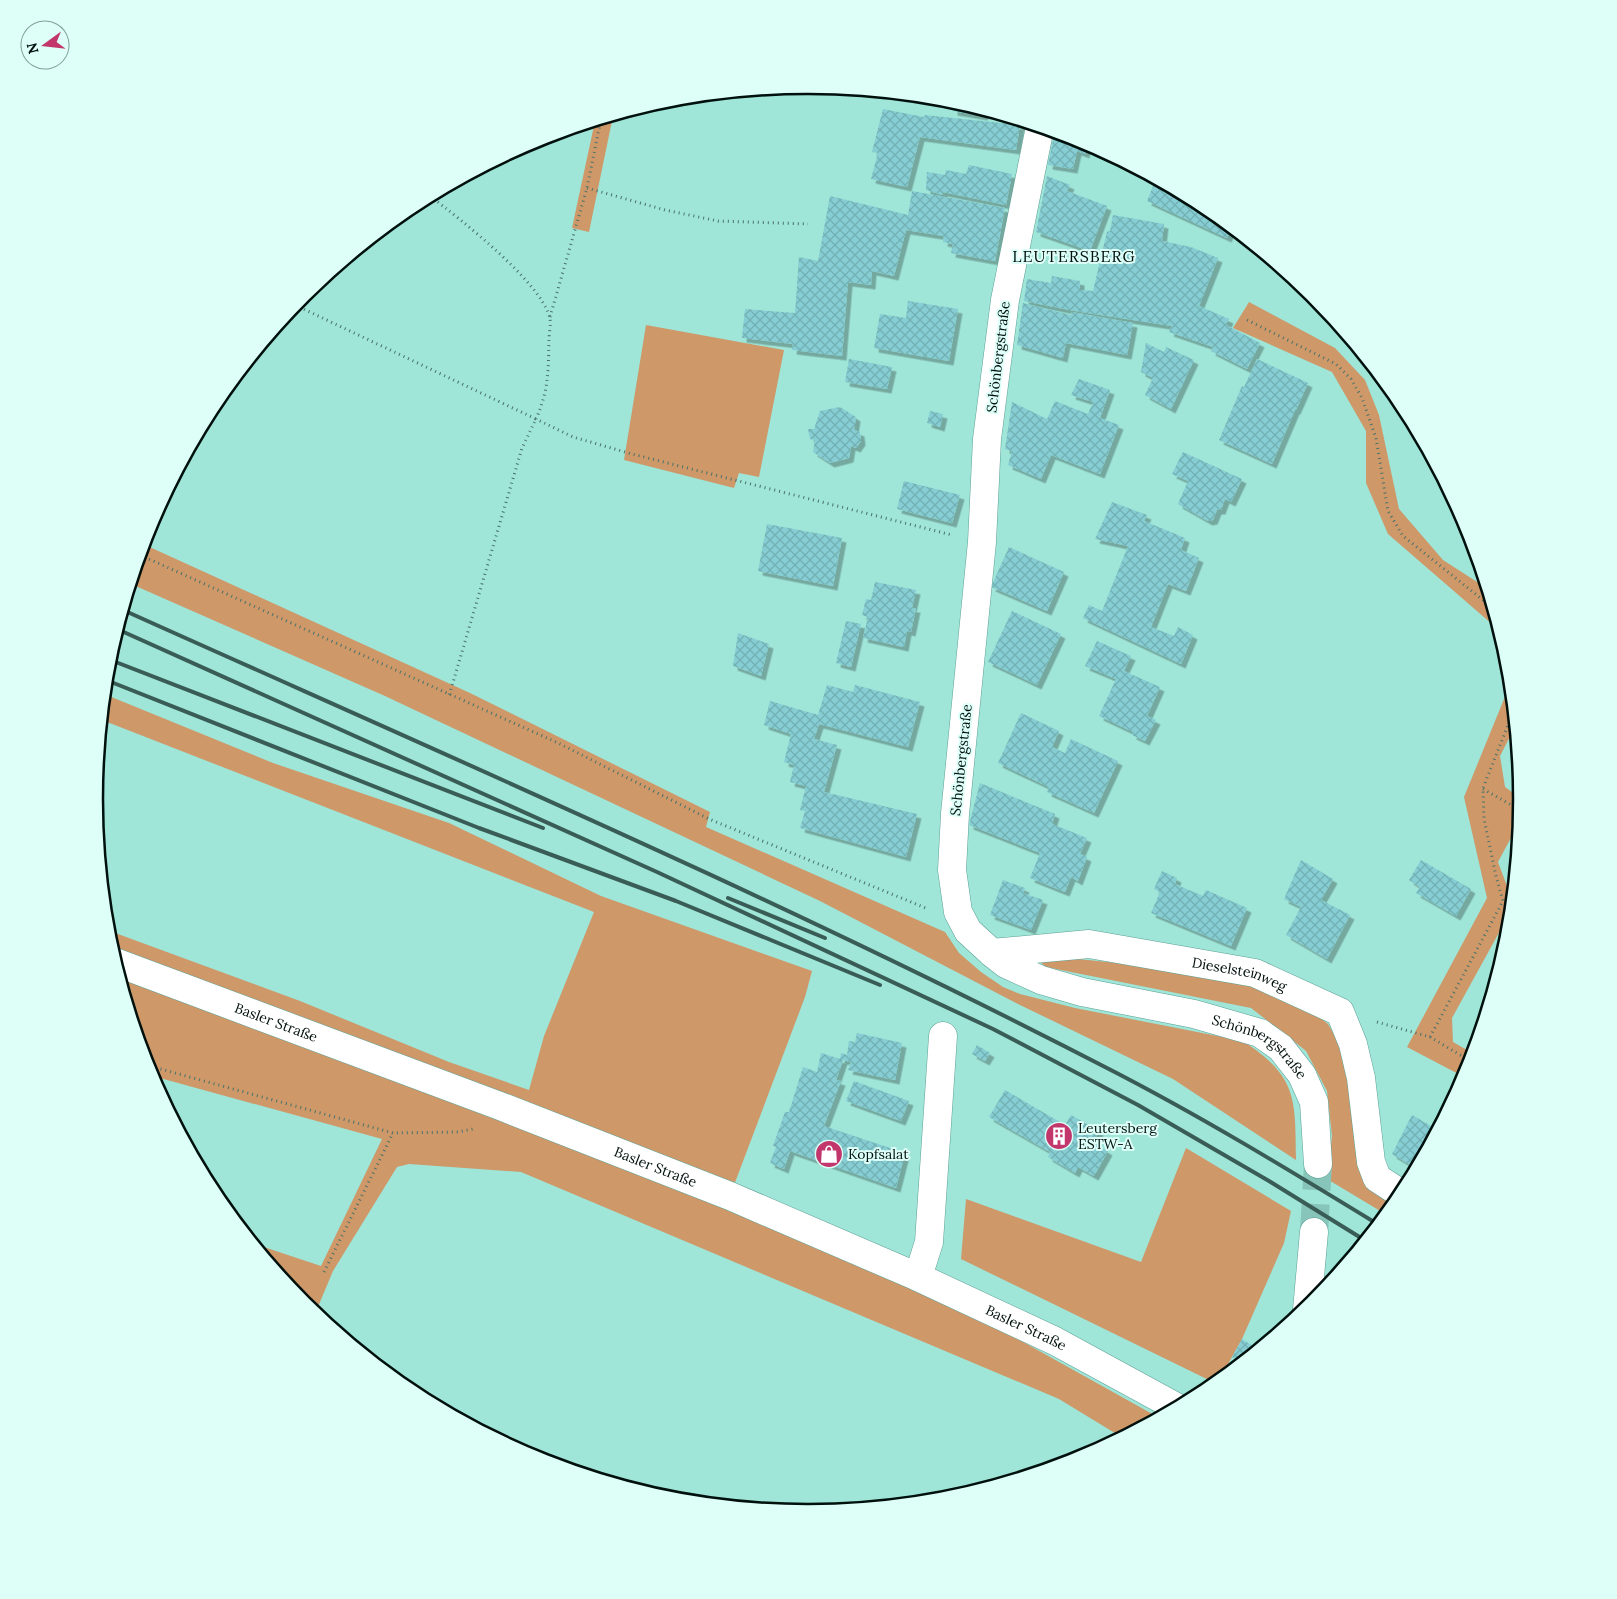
<svg xmlns="http://www.w3.org/2000/svg" width="1617" height="1599" viewBox="0 0 1617 1599" font-family="Lora,serif">
<style>
.green{fill:#ce9869}
.building{fill:url(#building-cross-hatch);filter:url(#shadow)}
.lines{fill:none;stroke-linecap:round;stroke-linejoin:round}
.minor-tunnel{stroke:#87c5ba;stroke-width:28;stroke-dasharray:28 14;stroke-linecap:butt}
.minor-casing{stroke:#5ca095;stroke-width:29}
.tertiary-casing{stroke:#5ca095;stroke-width:29}
.path{stroke:#49726a;stroke-width:3;stroke-dasharray:1 4;stroke-linecap:butt}
.minor{stroke:#fff;stroke-width:28}
.tertiary{stroke:#fff;stroke-width:28}
.rail{stroke:#395d56;stroke-width:4}
.labels{text-anchor:middle;stroke-width:4;stroke-linejoin:round;paint-order:stroke}
.street-label{font-size:14px;fill:#00100d;stroke:#ddfff8}
.poi-label{font-size:14px;fill:#00100d;stroke:#ddfff8;text-anchor:start}
.quarter-label{font-size:16px;letter-spacing:1px;fill:#00100d;stroke:#ddfff8}
.rim{fill:none;stroke:#00100d;stroke-width:2.5}
</style>
<defs>
<pattern id="building-cross-hatch" width="8" height="8" patternUnits="userSpaceOnUse" patternTransform="scale(1.25)"><rect width="8" height="8" fill="#86ced3"/><path d="M0 0l8 8M0 8l8-8" fill="none" stroke="#72b0b4"/></pattern>
<filter id="shadow"><feDropShadow dx="4.5" dy="4.5" stdDeviation="0" flood-color="#0004"/></filter>
</defs>
<rect width="100%" height="100%" fill="#9fe5d8"/>
<!-- green -->
<path class="green" d="M 613,116 L 589,232 L 572,228 L 595,121 Z
M 1249,302 L 1335,348 L 1365,380 L 1379,415 L 1399,509 L 1443,560 L 1488,589 L 1500,631 L 1388,534 L 1366,483 L 1366,431 L 1332,372 L 1233,328 Z
M 646,325 L 784,350 L 759,477 L 739,473 L 734,488 L 624,460 Z
M 143,544 L 470,693 L 710,812 L 706,827 L 945,932 L 959,953 L 981,972 L 1003,987 L 1020,994 L 1075,1008 L 1243,1041 C 1298,1077 1295,1099 1296,1160 L 1173,1079 L 1018,1004 L 820,901 L 385,696 L 131,584 Z
M 1511,682 L 1516,725 L 1500,756 L 1505,787 L 1523,800 L 1521,819 L 1498,862 L 1513,902 L 1512,909 L 1452,1018 L 1453,1042 L 1474,1054 L 1466,1078 L 1407,1047 L 1487,898 L 1464,797 Z
M 104,694 L 273,763 L 449,823 L 601,896 L 812,971 L 805,997 L 725,1209 L 908,1288 L 1016,1338 L 1156,1416 L 1153,1422 L 1123,1438 L 1059,1399 L 521,1172 L 409,1164 L 397,1167 L 333,1271 L 315,1314 L 303,1305 L 252,1243 L 321,1266 L 382,1139 L 149,1075 L 107,930 L 300,1001 L 449,1062 L 529,1090 L 544,1036 L 594,912 L 102,720 Z
M 1048,956 L 1237,975 L 1307,1008 L 1328,1024 L 1342,1048 L 1399,1201 L 1387,1215 L 1327,1179 L 1332,1136 L 1327,1091 L 1306,1051 L 1286,1035 L 1251,1008 L 1046,967 L 1040,962 Z
M 1186,1148 L 1291,1211 L 1284,1243 L 1242,1339 L 1217,1384 L 961,1259 L 966,1199 L 1141,1262 Z"/>
<!-- building -->
<path class="building" d="M 954,101 L 985,110 L 983,116 L 953,111 Z
M 883,109 L 924,117 L 925,115 L 1020,125 L 1016,150 L 920,137 L 907,187 L 871,179 L 878,153 L 872,152 Z
M 1054,135 L 1087,142 L 1085,154 L 1077,151 L 1073,169 L 1048,165 Z
M 969,165 L 1012,174 L 1006,205 L 943,192 L 942,195 L 926,190 L 927,172 L 945,175 L 946,170 L 966,174 Z
M 1047,176 L 1070,185 L 1067,191 L 1107,206 L 1090,251 L 1036,232 Z
M 1156,179 L 1206,206 L 1232,227 L 1227,238 L 1147,201 Z
M 912,191 L 1005,208 L 995,261 L 951,253 L 953,244 L 943,242 L 944,236 L 906,230 L 894,276 L 872,271 L 871,285 L 848,282 L 842,356 L 792,350 L 793,344 L 742,338 L 745,309 L 795,313 L 799,257 L 818,261 L 830,196 L 908,215 Z
M 1113,215 L 1164,224 L 1162,241 L 1191,247 L 1218,258 L 1199,306 L 1229,319 L 1226,325 L 1260,343 L 1247,369 L 1211,351 L 1213,347 L 1169,332 L 1172,326 L 1075,311 L 1024,301 L 1027,279 L 1051,283 L 1052,276 L 1080,281 L 1080,290 L 1093,291 L 1107,232 L 1110,231 Z
M 908,301 L 958,309 L 949,361 L 874,348 L 880,314 L 906,318 Z
M 1023,303 L 1071,315 L 1072,312 L 1133,323 L 1127,355 L 1066,343 L 1063,358 L 1017,345 Z
M 1146,343 L 1164,352 L 1166,347 L 1194,360 L 1171,409 L 1145,395 L 1153,378 L 1141,372 Z
M 849,359 L 892,367 L 887,389 L 845,382 Z
M 1257,359 L 1308,383 L 1296,410 L 1295,410 L 1272,464 L 1219,440 L 1242,386 L 1244,387 Z
M 1079,379 L 1110,390 L 1100,418 L 1119,425 L 1100,474 L 1051,455 L 1041,479 L 1008,465 L 1012,451 L 1005,449 L 1012,402 L 1047,419 L 1055,401 L 1088,414 L 1093,402 L 1071,395 Z
M 840,407 L 856,417 L 854,430 L 860,432 L 861,441 L 856,448 L 851,446 L 849,458 L 830,463 L 813,452 L 815,440 L 810,439 L 808,429 L 814,429 L 820,411 Z
M 930,411 L 943,414 L 940,427 L 927,423 Z
M 1183,452 L 1242,479 L 1231,502 L 1225,499 L 1221,510 L 1217,510 L 1213,520 L 1208,521 L 1178,504 L 1188,481 L 1172,474 Z
M 904,481 L 960,495 L 952,523 L 897,509 Z
M 1112,502 L 1147,515 L 1144,521 L 1185,538 L 1181,550 L 1199,558 L 1186,591 L 1168,584 L 1151,627 L 1174,636 L 1178,627 L 1193,635 L 1181,664 L 1083,618 L 1089,605 L 1102,611 L 1128,546 L 1095,539 Z
M 767,524 L 842,538 L 833,586 L 758,571 Z
M 1009,547 L 1064,572 L 1047,611 L 991,587 Z
M 875,582 L 916,590 L 912,608 L 916,608 L 911,632 L 907,631 L 904,647 L 863,638 L 868,617 L 862,615 L 866,599 L 871,600 Z
M 1012,611 L 1061,634 L 1037,685 L 988,662 Z
M 846,621 L 861,624 L 851,667 L 836,663 Z
M 738,633 L 769,644 L 761,676 L 733,666 Z
M 1097,641 L 1131,656 L 1124,671 L 1160,687 L 1147,716 L 1156,720 L 1145,741 L 1132,735 L 1133,732 L 1099,716 L 1116,679 L 1085,666 Z
M 827,685 L 853,692 L 855,685 L 920,702 L 908,747 L 819,724 L 814,739 L 837,745 L 824,792 L 917,814 L 906,857 L 800,828 L 805,811 L 800,810 L 806,786 L 790,782 L 794,765 L 784,762 L 791,734 L 764,725 L 770,701 L 818,715 Z
M 1021,713 L 1059,731 L 1052,747 L 1065,753 L 1071,739 L 1118,761 L 1094,813 L 1047,792 L 1049,787 L 998,763 Z
M 980,783 L 1055,814 L 1052,824 L 1087,838 L 1080,854 L 1087,857 L 1078,881 L 1071,877 L 1065,892 L 1030,878 L 1040,853 L 969,825 Z
M 1301,860 L 1333,879 L 1321,900 L 1350,915 L 1327,959 L 1286,935 L 1301,907 L 1284,899 Z
M 1421,860 L 1471,889 L 1456,916 L 1416,893 L 1420,887 L 1409,880 Z
M 1162,871 L 1177,878 L 1175,884 L 1203,896 L 1206,890 L 1247,908 L 1231,946 L 1151,913 L 1160,892 L 1154,889 Z
M 1003,880 L 1025,888 L 1023,893 L 1043,900 L 1031,930 L 990,915 Z
M 857,1033 L 902,1043 L 895,1080 L 848,1070 L 851,1062 L 843,1060 L 836,1080 L 841,1081 L 824,1126 L 905,1153 L 896,1188 L 790,1151 L 784,1169 L 770,1163 L 776,1147 L 773,1146 L 785,1112 L 789,1112 L 803,1067 L 817,1072 L 821,1053 L 840,1059 L 841,1053 L 847,1055 L 849,1041 L 855,1042 Z
M 977,1045 L 990,1053 L 985,1061 L 972,1054 Z
M 854,1081 L 909,1101 L 901,1121 L 846,1101 Z
M 1005,1090 L 1065,1125 L 1071,1115 L 1099,1131 L 1093,1142 L 1108,1151 L 1094,1176 L 1078,1167 L 1075,1173 L 1048,1157 L 1050,1152 L 989,1117 Z
M 1412,1115 L 1438,1130 L 1417,1169 L 1392,1154 Z
M 1242,1339 L 1253,1346 L 1242,1364 L 1232,1357 Z"/>
<g class="lines">
<!-- minor-tunnel -->
<path class="minor-tunnel" d="M 1314,1232 L 1318,1164"/>
<!-- minor casing -->
<g class="minor-casing">
<g id="minor">
<path id="s1" d="M 1040,127 L 1005,300 L 987,439 L 982,542 L 955,814 L 952,870 L 958,912 L 968,931 L 992,953 L 1006,964 L 1041,980 L 1082,992 L 1194,1014 L 1260,1033 L 1281,1048 L 1302,1075 L 1314,1102 L 1318,1164"/>
<path id="s2" d="M 992,953 L 1089,944 L 1255,973 L 1340,1012 L 1353,1044 L 1361,1078 L 1371,1162 L 1377,1178 L 1403,1195"/>
<path d="M 918,1277 L 929,1242 L 943,1036"/>
<path d="M 1307,1310 L 1314,1232"/>
</g>
</g>
<!-- tertiary casing -->
<g class="tertiary-casing">
<g id="tertiary">
<path id="s3" d="M 115,962 L 500,1106 L 730,1196 L 918,1277 L 1055,1341 L 1178,1408"/>
</g>
</g>
<!-- path -->
<path class="path" d="M 587,188 L 665,210 L 718,221 L 808,224
M 430,196 C 460,219 541,282 550,318 C 551,324 549,334 549,341 C 548,373 549,389 536,419 L 573,437 L 632,454 L 952,535
M 295,305 L 536,419 L 522,448 L 449,696
M 550,317 L 587,188 L 601,119
M 1247,320 L 1336,364 L 1351,379 L 1362,398 L 1376,438 L 1388,511 L 1403,536 L 1493,608
M 140,555 L 558,743 L 709,819 L 928,909
M 1483,789 L 1522,811
M 1377,1022 L 1430,1037 L 1472,1062
M 1430,1037 L 1503,901 L 1496,876 L 1484,819 L 1483,788 L 1514,710
M 146,1065 L 393,1133 L 458,1132 L 473,1129
M 324,1272 L 393,1133"/>
<!-- minor -->
<use href="#minor" class="minor"/>
<!-- tertiary -->
<use href="#tertiary" class="tertiary"/>
<!-- rail -->
<path class="rail" d="M 123,610 C 452,758 784,901 1105,1067 C 1199,1115 1289,1170 1379,1225
M 117,629 L 657,872 L 993,1029 L 1138,1105 L 1269,1181 L 1366,1241
M 108,659 L 543,828
M 106,680 L 479,828 L 676,901 L 880,985
M 728,898 L 825,938"/>
</g>
<!-- icons -->
<defs>
<g id="building-disc" transform="scale(1.4375)"><circle r="9.5" fill="#c2366c" stroke="#ddfff8"/><path d="M-4-6H4V6H1V3H-1V6H-4ZM-2.5-4.3h1.7v1.8h-1.7ZM.8-4.3h1.7v1.8H.8ZM-2.5-1h1.7V.8h-1.7ZM.8-1h1.7V.8H.8Z" fill="#fff"/></g>
<g id="shop-disc" transform="scale(1.4375)"><circle r="9.5" fill="#c2366c" stroke="#ddfff8"/><path d="M-5-2.5h2.3a2.7 3.5 0 0 1 5.4 0H5L5.5 6h-11ZM-1.5-2.5h3a1.5 2.3 0 0 0-3 0Z" fill="#fff"/></g>
</defs>
<g fill-rule="evenodd">
<use href="#building-disc" x="1059" y="1136"/>
<use href="#shop-disc" x="829" y="1154"/>
</g>
<g class="labels">
<!-- street labels -->
<g class="street-label">
<text transform="translate(998 357) rotate(-83)" y="5">Schönbergstraße</text>
<text transform="translate(961 760) rotate(-84)" y="5">Schönbergstraße</text>
<text dy="5" stroke="none"><textPath href="#s2" startOffset="251">Dieselsteinweg</textPath></text>
<text dy="5" stroke="none"><textPath href="#s3" startOffset="172">Basler Straße</textPath></text>
<text dy="5" stroke="none"><textPath href="#s1" startOffset="1134">Schönbergstraße</textPath></text>
<text dy="5" stroke="none"><textPath href="#s3" startOffset="578">Basler Straße</textPath></text>
<text dy="5" stroke="none"><textPath href="#s3" startOffset="982">Basler Straße</textPath></text>
</g>
<!-- poi labels -->
<g class="poi-label">
<text x="1078" y="1133">Leutersberg<tspan x="1078" dy="16">ESTW-A</tspan></text>
<text x="848" y="1159">Kopfsalat</text>
</g>
<!-- quarter labels -->
<g class="quarter-label">
<text x="1074" y="262">LEUTERSBERG</text>
</g>
</g>
<!-- crop -->
<path d="M0 0H1617V1599H0ZM103 799a705 705 0 1 1 1410 0a705 705 0 1 1-1410 0Z" fill="#ddfff8" fill-rule="evenodd"/>
<path class="rim" d="M103 799a705 705 0 1 1 1410 0a705 705 0 1 1-1410 0Z"/>
<!-- north arrow -->
<g transform="translate(45 45) rotate(255)"><circle r="24" fill="#ddfff8" stroke="#859f9a"/>
<path d="M0-4L9 19L0 12L-9 19Z" fill="#c2366c"/>
<text y="-8" font-size="14" font-weight="bold" text-anchor="middle" fill="#00100d">N</text>
</g>
</svg>
